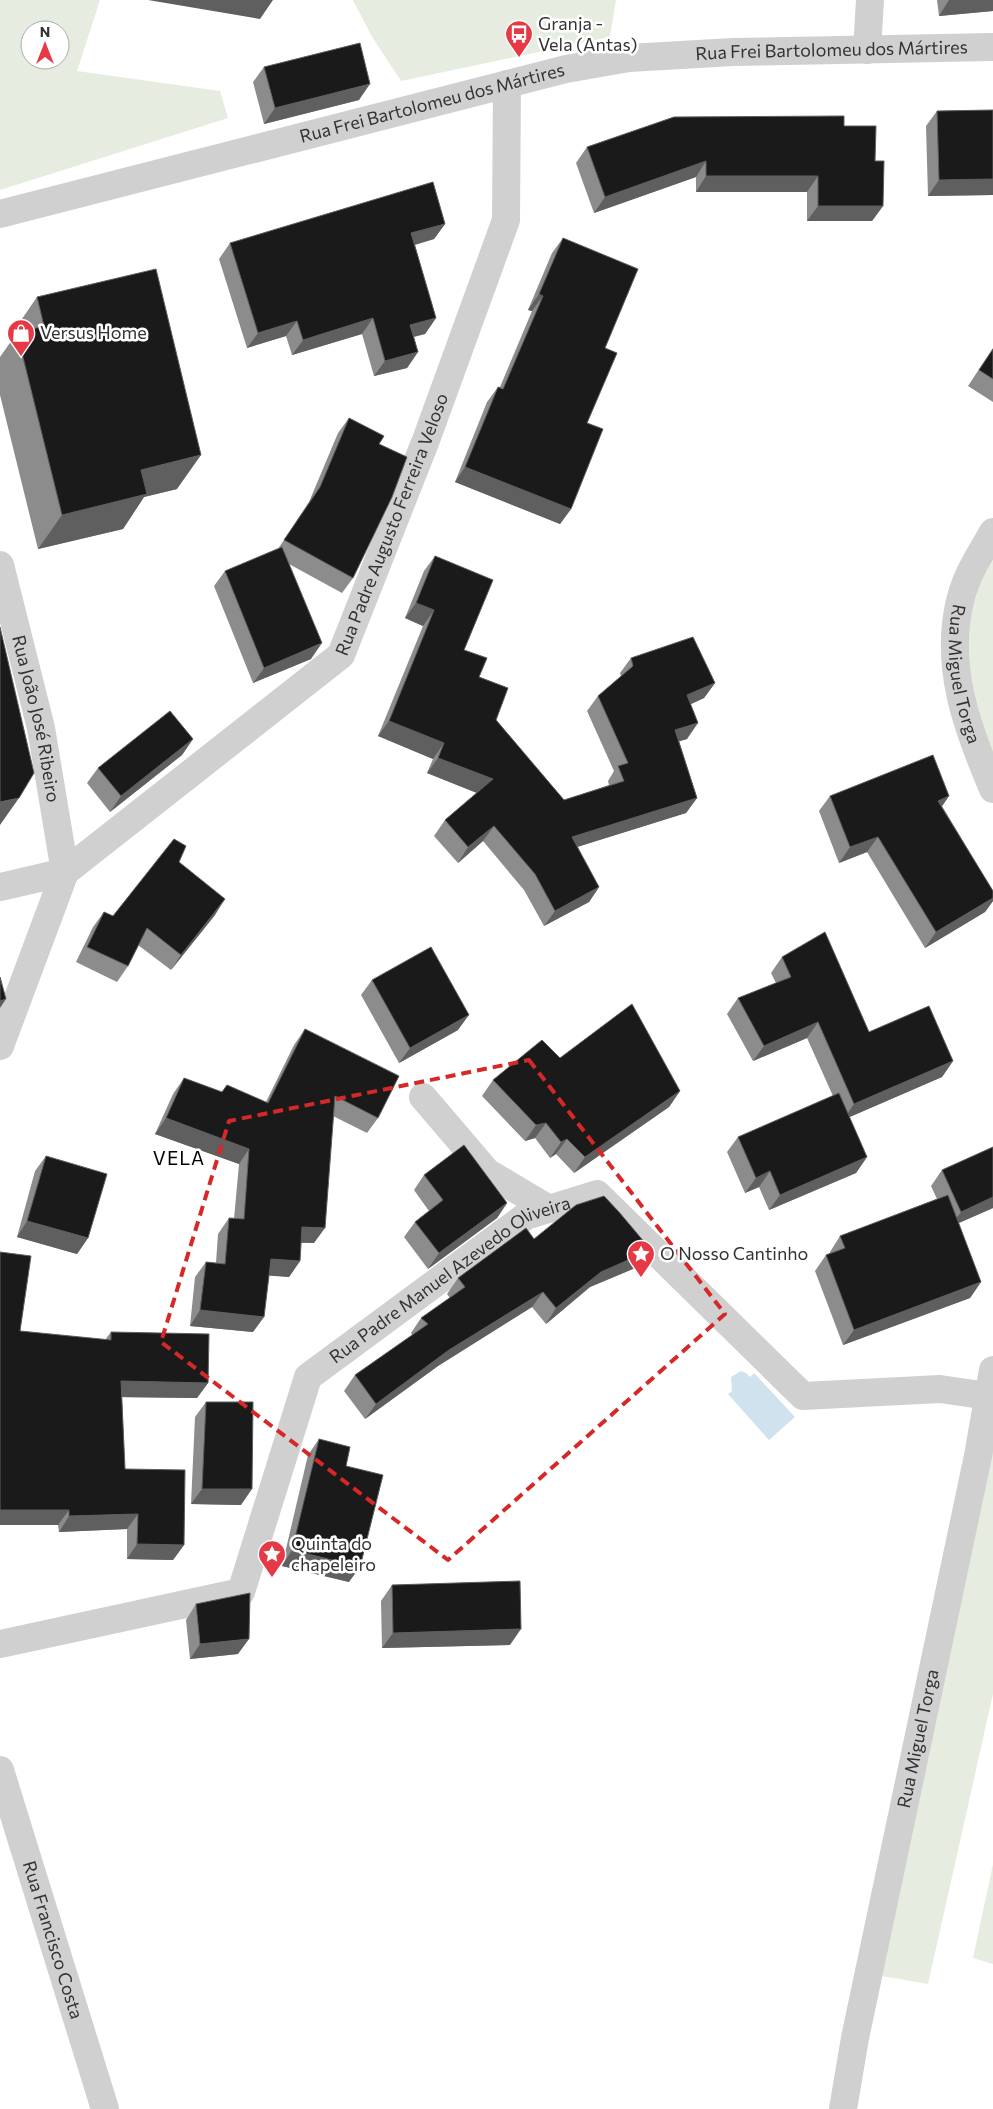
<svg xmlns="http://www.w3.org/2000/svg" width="993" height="2109" viewBox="0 0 993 2109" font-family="Commissioner,sans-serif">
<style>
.green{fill:#e6ecdf;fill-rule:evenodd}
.water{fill:#cfe2ee}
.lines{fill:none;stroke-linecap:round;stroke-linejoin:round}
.minor{stroke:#d0d0d0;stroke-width:28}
.tertiary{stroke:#d0d0d0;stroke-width:28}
.wall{fill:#8c8c8c}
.shaded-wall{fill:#5f5f5f}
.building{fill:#1a1a1a;stroke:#5f5f5f}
.marked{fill:none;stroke:#d62828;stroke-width:4;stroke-dasharray:10 6;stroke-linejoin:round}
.labels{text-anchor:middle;stroke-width:5;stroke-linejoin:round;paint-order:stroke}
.poi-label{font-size:18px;fill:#333;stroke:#fff;text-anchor:start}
.street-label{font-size:18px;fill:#333;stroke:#fff}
.neighbourhood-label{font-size:19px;letter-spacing:1px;fill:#000;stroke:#fff}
</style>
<rect width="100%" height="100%" fill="#fff"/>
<!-- green -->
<path class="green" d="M 0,0 L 100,0 L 77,71 L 220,91 L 228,118 L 0,190 ZM 30,30 L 60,30 L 60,60 L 30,60 Z
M 353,0 L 616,0 L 610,37 L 401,81 L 371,35 Z
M 993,560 L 993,756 L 970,694 L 966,637 L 976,592 Z
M 993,1447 L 993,1694 L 928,1984 L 882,1976 Z
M 993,1864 L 993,1964 L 973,1958 Z"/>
<!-- water -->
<path class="water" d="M 741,1371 L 746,1373 L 750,1377 L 754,1373 L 795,1417 L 769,1440 L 728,1394 L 732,1391 L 731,1377 Z"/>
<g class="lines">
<!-- minor -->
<g class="minor">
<path d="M 867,50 L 870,0"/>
<path id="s1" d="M 993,532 C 981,553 967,574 961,597 C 943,664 967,728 993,789"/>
<path id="s2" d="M 0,565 L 41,728 L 65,872"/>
<path id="s3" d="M 0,887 L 65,872 L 341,655 L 426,440 L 506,220 L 507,84"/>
<path d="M 0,1046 L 65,872"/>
<path d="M 423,1097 L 487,1172 L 549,1209"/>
<path id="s4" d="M 0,1644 L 241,1592 L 308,1377 L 526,1216 L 597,1194 L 803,1396 L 940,1389 L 988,1396"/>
<path id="s5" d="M 0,1770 L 105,2109"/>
<path id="s6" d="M 843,2109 L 855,2038 L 978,1456 L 993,1370"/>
</g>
<!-- tertiary -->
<path class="tertiary" id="s7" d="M 0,214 L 566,69 L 629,58 L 733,52 L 993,47"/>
</g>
<!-- wall -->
<path class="wall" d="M 937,0 L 993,0 L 993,11 L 939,16 Z
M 264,67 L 359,100 L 264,124 L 253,82 Z
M 993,110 L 993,195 L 928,196 L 926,126 L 937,111 Z
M 844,126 L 875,161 L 883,206 L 872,221 L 807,221 L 807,192 L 696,192 L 696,177 L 594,213 L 576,163 L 587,147 Z
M 445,224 L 434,239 L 415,245 L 436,318 L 425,334 L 414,337 L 418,352 L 407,368 L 374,376 L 362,334 L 292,355 L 286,336 L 247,348 L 219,259 L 230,243 Z
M 563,238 L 605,348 L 587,423 L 571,509 L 560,524 L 455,482 L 487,402 L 498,387 L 500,387 L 532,311 L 528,310 L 552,253 Z
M 37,297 L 177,489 L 144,497 L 123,529 L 38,549 L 0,395 L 0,357 L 14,337 L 13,332 Z
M 993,348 L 993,402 L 968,386 Z
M 349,418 L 379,444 L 353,578 L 342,593 L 289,564 L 311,659 L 253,683 L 214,586 L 225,571 L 278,549 L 309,502 L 338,433 Z
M 435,556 L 464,650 L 479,677 L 496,720 L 564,800 L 609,785 L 608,781 L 614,771 L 587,711 L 598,696 L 621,676 L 620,673 L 631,658 L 715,683 L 704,698 L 691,704 L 687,739 L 679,741 L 697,798 L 686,813 L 577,847 L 599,887 L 589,902 L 544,926 L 524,890 L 483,841 L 458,863 L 434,836 L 445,820 L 477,793 L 427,773 L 433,759 L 378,736 L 423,626 L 405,618 L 424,571 Z
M 193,739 L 182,755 L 110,812 L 87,783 L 98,768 Z
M 830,796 L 949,796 L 942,806 L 993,891 L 993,901 L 985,912 L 925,948 L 867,852 L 839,863 L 819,811 Z
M 179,862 L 215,915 L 171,970 L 138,945 L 128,966 L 117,982 L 76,962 L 93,927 L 104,912 L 113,916 Z
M 782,957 L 869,1032 L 953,1061 L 942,1077 L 849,1117 L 867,1157 L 856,1173 L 769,1210 L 759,1187 L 745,1193 L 727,1152 L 738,1137 L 833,1096 L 807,1038 L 753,1061 L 727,1014 L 738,998 L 776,983 L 771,973 Z
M 372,980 L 458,1030 L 399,1063 L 361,995 Z
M 305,1029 L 378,1118 L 367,1133 L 333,1116 L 314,1243 L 301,1243 L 300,1261 L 289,1277 L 269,1275 L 253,1332 L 190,1326 L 195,1277 L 206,1262 L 216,1263 L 218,1234 L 229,1218 L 234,1219 L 239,1164 L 155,1134 L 173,1094 L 184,1078 L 222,1092 L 266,1102 L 294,1045 Z
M 560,1058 L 680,1091 L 669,1107 L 574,1173 L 556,1154 L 550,1158 L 535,1138 L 525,1141 L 482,1096 L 493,1080 Z
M 993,1147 L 993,1208 L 958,1223 L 981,1282 L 970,1298 L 843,1345 L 815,1271 L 826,1255 L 830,1253 L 830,1252 L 840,1236 L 937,1199 L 931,1186 L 942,1170 Z
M 46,1156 L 88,1238 L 77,1254 L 17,1237 L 35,1171 Z
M 424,1175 L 507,1203 L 497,1218 L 428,1269 L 404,1237 L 415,1222 L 429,1211 L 414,1190 Z
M 534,1239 L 640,1266 L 590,1287 L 546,1324 L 532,1307 L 438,1366 L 365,1419 L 344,1391 L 355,1375 L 412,1335 L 411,1333 L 421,1318 L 450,1298 L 447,1294 L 458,1278 Z
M 20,1331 L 105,1340 L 111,1332 L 208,1383 L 197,1398 L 122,1397 L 125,1469 L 184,1545 L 173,1560 L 127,1559 L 127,1529 L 59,1532 L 58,1525 L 0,1525 Z
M 206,1402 L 241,1505 L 191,1504 L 195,1417 Z
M 319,1439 L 346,1466 L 349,1582 L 282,1566 L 308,1455 Z
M 392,1585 L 510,1645 L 382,1648 L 381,1601 Z
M 196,1604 L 238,1654 L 190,1659 L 186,1620 Z"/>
<!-- shaded-wall -->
<path class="shaded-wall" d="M 148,0 L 273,0 L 260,19 Z
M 949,0 L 993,0 L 993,11 L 939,16 Z
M 370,84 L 359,100 L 264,124 L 275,108 Z
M 706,161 L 696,177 L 594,213 L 605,197 Z
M 706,176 L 818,176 L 807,192 L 696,192 Z
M 993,179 L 993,195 L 928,196 L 939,180 Z
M 818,206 L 883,206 L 872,221 L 807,221 Z
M 445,224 L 434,239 L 400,249 L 411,233 Z
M 539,294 L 543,296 L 532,311 L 528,310 Z
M 373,318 L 362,334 L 292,355 L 303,340 Z
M 436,318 L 425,334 L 399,340 L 410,325 Z
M 297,321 L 286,336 L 247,348 L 258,333 Z
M 418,352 L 407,368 L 374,376 L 385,361 Z
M 201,455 L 177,489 L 144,497 L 123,529 L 38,549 L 62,515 L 141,470 Z
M 465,467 L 571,509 L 560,524 L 455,482 Z
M 416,603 L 434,610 L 423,626 L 405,618 Z
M 322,643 L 311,659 L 253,683 L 264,668 Z
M 715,683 L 704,698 L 676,711 L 687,695 Z
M 389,721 L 444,743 L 433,759 L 378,736 Z
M 698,723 L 687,739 L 664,746 L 675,730 Z
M 193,739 L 182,755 L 110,812 L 121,796 Z
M 438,758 L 493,779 L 482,795 L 427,773 Z
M 949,796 L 938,812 L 938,801 Z
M 19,798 L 0,825 L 0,802 Z
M 697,798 L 686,813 L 561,852 L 572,837 Z
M 494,826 L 483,841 L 458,863 L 468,847 Z
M 878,837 L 867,852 L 839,863 L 850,847 Z
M 599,887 L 589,902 L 544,926 L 555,911 Z
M 993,898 L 993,901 L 985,912 L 925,948 L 936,932 Z
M 225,899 L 215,915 L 171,970 L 181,955 Z
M 6,999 L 0,1008 L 0,1001 Z
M 469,1015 L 458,1030 L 399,1063 L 410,1048 Z
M 818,1022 L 807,1038 L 753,1061 L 764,1046 Z
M 953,1061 L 942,1077 L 843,1120 L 854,1104 Z
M 680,1091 L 669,1107 L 574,1173 L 585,1157 Z
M 166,1118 L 249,1149 L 239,1164 L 155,1134 Z
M 546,1123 L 535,1138 L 525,1141 L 536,1125 Z
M 567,1139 L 556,1154 L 550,1158 L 561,1142 Z
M 867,1157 L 856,1173 L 769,1210 L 780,1195 Z
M 770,1171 L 759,1187 L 745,1193 L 756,1178 Z
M 993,1197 L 993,1208 L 950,1227 L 961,1212 Z
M 507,1203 L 497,1218 L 428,1269 L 439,1253 Z
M 27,1221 L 88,1238 L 77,1254 L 17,1237 Z
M 302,1227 L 325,1228 L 314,1243 L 291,1242 Z
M 651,1250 L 640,1266 L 590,1287 L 546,1324 L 556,1308 L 601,1272 Z
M 271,1259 L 300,1261 L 289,1277 L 260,1275 Z
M 981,1282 L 970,1298 L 843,1345 L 854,1330 Z
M 543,1292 L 532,1307 L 438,1366 L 365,1419 L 376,1404 L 449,1350 Z
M 200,1310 L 264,1317 L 253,1332 L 190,1326 Z
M 121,1381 L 208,1383 L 197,1398 L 110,1397 Z
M 202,1489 L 252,1489 L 241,1505 L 191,1504 Z
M 0,1510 L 69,1510 L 58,1525 L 0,1525 Z
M 138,1514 L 127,1529 L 59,1532 L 69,1516 Z
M 137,1544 L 184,1545 L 173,1560 L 127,1559 Z
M 292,1550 L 360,1567 L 349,1582 L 282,1566 Z
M 521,1629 L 510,1645 L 382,1648 L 393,1633 Z
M 249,1639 L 238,1654 L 190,1659 L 200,1644 Z"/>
<!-- building -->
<path class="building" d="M 360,43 L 370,84 L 275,108 L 264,67 Z
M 993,110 L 993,179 L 939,180 L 937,111 Z
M 844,116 L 844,126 L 876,126 L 875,161 L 884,161 L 883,206 L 818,206 L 818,176 L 706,176 L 706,161 L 605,197 L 587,147 L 674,117 Z
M 433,182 L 445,224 L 411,233 L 436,318 L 410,325 L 418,352 L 385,361 L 373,318 L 303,340 L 297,321 L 258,333 L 230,243 Z
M 563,238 L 638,269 L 605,348 L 617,353 L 587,423 L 603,429 L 571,509 L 465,467 L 498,387 L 503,389 L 543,296 L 539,294 Z
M 156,269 L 201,455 L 141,470 L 147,494 L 62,515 L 17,333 L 44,326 L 37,297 Z
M 993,349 L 993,379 L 979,370 Z
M 349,418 L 384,436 L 379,444 L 407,457 L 392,497 L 353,578 L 284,540 L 320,487 Z
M 282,547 L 322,643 L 264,668 L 225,571 Z
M 435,556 L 493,580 L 464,650 L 487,658 L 479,677 L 508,688 L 496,720 L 564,800 L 624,781 L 618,766 L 628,763 L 598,696 L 633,666 L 631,658 L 693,637 L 715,683 L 687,695 L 698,723 L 675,730 L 697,798 L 572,837 L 599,887 L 555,911 L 535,874 L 494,826 L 468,847 L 445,820 L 493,779 L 438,758 L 444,743 L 389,721 L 434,610 L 416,603 Z
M 0,627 L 34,773 L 19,798 L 0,802 Z
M 170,711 L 193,739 L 121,796 L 98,768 Z
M 933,755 L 949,796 L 938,801 L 993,891 L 993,898 L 936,932 L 878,837 L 850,847 L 830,796 Z
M 174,839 L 186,846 L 179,862 L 225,899 L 181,955 L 147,928 L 128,966 L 87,947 L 104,912 L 113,916 Z
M 825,932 L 869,1032 L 929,1006 L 953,1061 L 854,1104 L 818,1022 L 764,1046 L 738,998 L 791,977 L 782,957 Z
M 431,947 L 469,1015 L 410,1048 L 372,980 Z
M 0,977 L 6,999 L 0,1001 Z
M 632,1004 L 680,1091 L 585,1157 L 567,1139 L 561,1142 L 546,1123 L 536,1125 L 493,1080 L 542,1040 L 560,1058 Z
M 305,1029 L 399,1076 L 378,1118 L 335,1096 L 325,1228 L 302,1227 L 300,1261 L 271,1259 L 264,1317 L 200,1310 L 206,1262 L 225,1264 L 229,1218 L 244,1219 L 249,1149 L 166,1118 L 184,1078 L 222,1092 L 227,1085 L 268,1103 Z
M 839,1093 L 867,1157 L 780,1195 L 770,1171 L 756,1178 L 738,1137 Z
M 464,1145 L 507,1203 L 439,1253 L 415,1222 L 443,1200 L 424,1175 Z
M 993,1147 L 993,1197 L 961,1212 L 942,1170 Z
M 46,1156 L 107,1174 L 88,1238 L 27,1221 Z
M 948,1195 L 981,1282 L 854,1330 L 826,1255 L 845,1248 L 840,1236 Z
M 604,1196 L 619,1212 L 651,1250 L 601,1272 L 556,1308 L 543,1292 L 449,1350 L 376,1404 L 355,1375 L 428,1324 L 421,1318 L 465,1287 L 458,1278 L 526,1228 L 534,1239 L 576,1205 Z
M 0,1252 L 31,1256 L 20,1331 L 111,1340 L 111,1332 L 209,1334 L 208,1383 L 121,1381 L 125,1469 L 185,1470 L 184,1545 L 137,1544 L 138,1514 L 69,1516 L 69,1510 L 0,1510 Z
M 206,1402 L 253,1402 L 252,1489 L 202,1489 Z
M 319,1439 L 350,1447 L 346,1466 L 383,1475 L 360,1567 L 292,1550 Z
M 520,1581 L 521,1629 L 393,1633 L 392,1585 Z
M 250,1593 L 249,1639 L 200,1644 L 196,1604 Z"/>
<!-- marked area -->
<path class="marked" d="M 529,1060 L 725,1314 L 448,1560 L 161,1342 L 229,1121 Z"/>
<!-- icons -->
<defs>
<g id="bus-pin" transform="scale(1.4375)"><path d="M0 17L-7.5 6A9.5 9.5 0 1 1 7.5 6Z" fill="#e63946" stroke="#fff"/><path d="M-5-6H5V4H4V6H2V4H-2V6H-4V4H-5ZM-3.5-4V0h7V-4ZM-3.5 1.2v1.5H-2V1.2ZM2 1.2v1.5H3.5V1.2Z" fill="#fff"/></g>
<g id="shop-pin" transform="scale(1.4375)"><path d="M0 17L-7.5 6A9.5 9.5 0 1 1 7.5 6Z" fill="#e63946" stroke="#fff"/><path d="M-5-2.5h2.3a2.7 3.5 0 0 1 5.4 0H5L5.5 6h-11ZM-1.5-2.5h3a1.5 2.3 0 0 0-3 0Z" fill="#fff"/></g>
<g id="sight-pin" transform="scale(1.4375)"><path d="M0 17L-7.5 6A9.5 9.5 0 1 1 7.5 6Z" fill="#e63946" stroke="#fff"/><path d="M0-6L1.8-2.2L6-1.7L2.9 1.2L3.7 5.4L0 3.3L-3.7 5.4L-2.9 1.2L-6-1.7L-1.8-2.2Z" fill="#fff"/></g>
</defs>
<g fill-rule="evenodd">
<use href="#bus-pin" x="519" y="34"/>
<use href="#shop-pin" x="21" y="333"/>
<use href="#sight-pin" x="641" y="1254"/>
<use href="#sight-pin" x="272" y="1554"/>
</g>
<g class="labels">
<!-- poi labels -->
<g class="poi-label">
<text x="538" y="30">Granja -<tspan x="538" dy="21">Vela (Antas)</tspan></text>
<text x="40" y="339">Versus Home</text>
<text x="660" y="1260">O Nosso Cantinho</text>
<text x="291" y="1550">Quinta do<tspan x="291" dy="21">chapeleiro</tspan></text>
</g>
<!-- street labels -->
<g class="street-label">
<text dy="6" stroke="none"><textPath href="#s7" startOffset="851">Rua Frei Bartolomeu dos Mártires</textPath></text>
<text dy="6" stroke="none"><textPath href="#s7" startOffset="446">Rua Frei Bartolomeu dos Mártires</textPath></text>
<text dy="6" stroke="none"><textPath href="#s3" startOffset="558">Rua Padre Augusto Ferreira Veloso</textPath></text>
<text dy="6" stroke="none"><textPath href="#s1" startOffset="151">Rua Miguel Torga</textPath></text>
<text dy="6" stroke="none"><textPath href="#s2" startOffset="158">Rua João José Ribeiro</textPath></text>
<text dy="6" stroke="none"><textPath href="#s4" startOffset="645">Rua Padre Manuel Azevedo Oliveira</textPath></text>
<text dy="6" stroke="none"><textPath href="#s6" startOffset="378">Rua Miguel Torga</textPath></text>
<text dy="6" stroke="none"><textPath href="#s5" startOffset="178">Rua Francisco Costa</textPath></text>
</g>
<!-- neighbourhood labels -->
<g class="neighbourhood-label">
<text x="179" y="1165">VELA</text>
</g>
</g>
<!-- north arrow -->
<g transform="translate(45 45)"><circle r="24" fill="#ffffff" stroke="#adadad"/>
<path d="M0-4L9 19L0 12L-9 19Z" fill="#e63946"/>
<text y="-8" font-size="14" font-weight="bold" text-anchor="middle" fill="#333333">N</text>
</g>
</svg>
